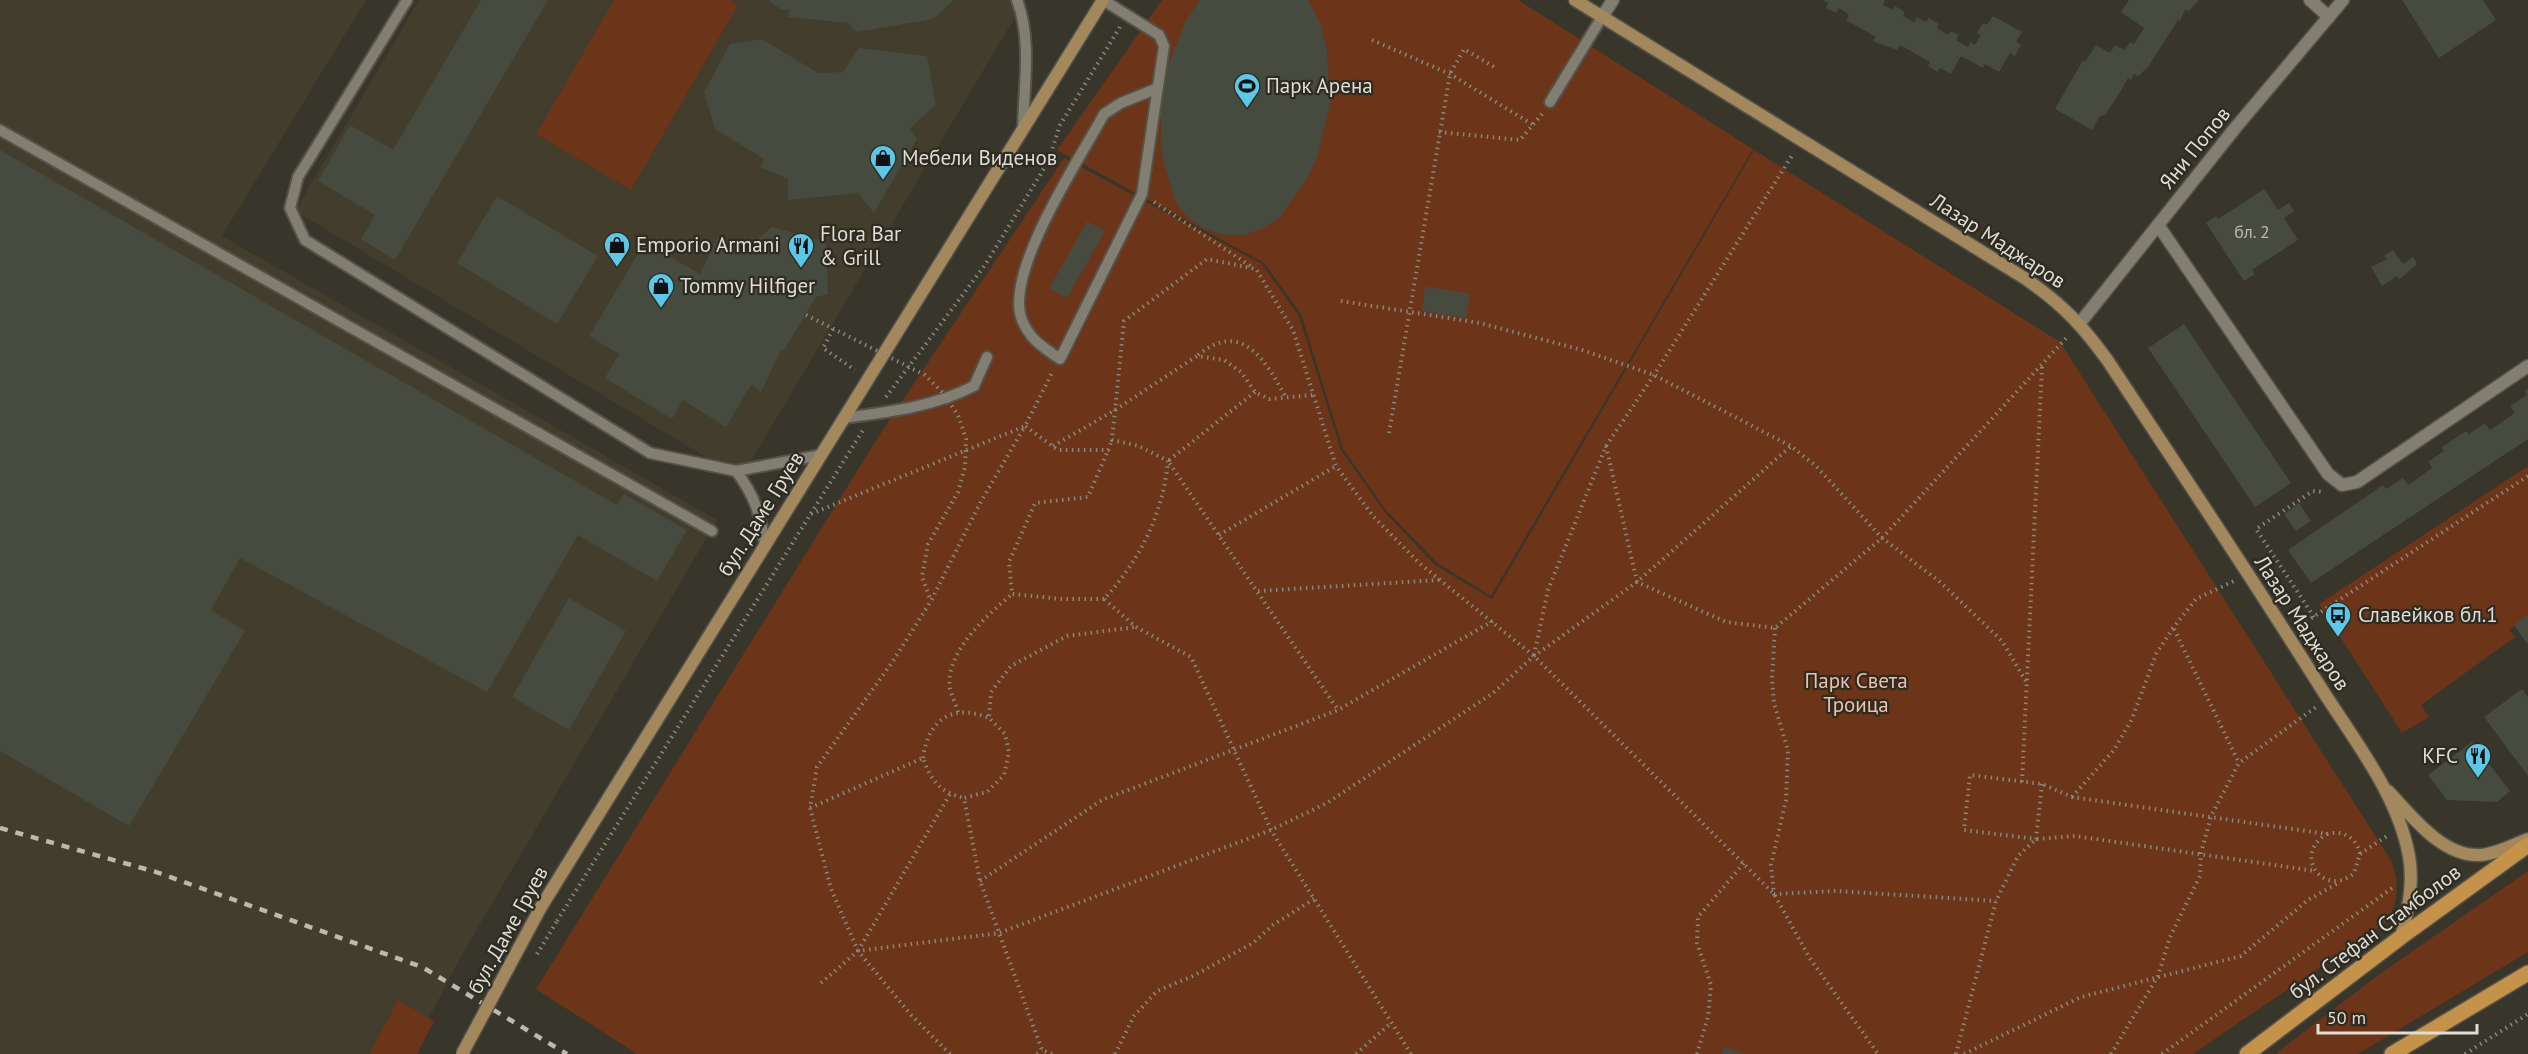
<svg xmlns="http://www.w3.org/2000/svg" width="2528" height="1054" viewBox="0 0 2528 1054" font-family="'PT Sans',sans-serif">
<style>
.built{fill:#423d2c}
.green{fill:#6c3418}
.building{fill:#474a3f}
.lines{fill:none;stroke-linecap:round;stroke-linejoin:round}
.service-casing{stroke:#555249;stroke-width:14}
.minor-casing{stroke:#555249;stroke-width:15}
.tertiary-casing{stroke:#555249;stroke-width:15}
.secondary-casing{stroke:#555249;stroke-width:15}
.primary-casing{stroke:#555249;stroke-width:18}
.path{stroke:#8a887e;stroke-width:4;stroke-dasharray:1.5 4.5;stroke-linecap:butt}
.service{stroke:#827e72;stroke-width:10}
.minor{stroke:#827e72;stroke-width:12}
.tertiary{stroke:#827e72;stroke-width:12}
.secondary{stroke:#a3885d;stroke-width:12}
.primary{stroke:#c59249;stroke-width:15}
.rail{stroke:#bbb9b1;stroke-width:4.5;stroke-dasharray:8 8;stroke-linecap:butt}
.secondary-bridge-casing{stroke:#555249;stroke-width:15;stroke-linecap:butt}
.path-bridge{stroke:#8a887e;stroke-width:4;stroke-dasharray:1.5 4.5;stroke-linecap:butt}
.secondary-bridge{stroke:#a3885d;stroke-width:12}
.labels{text-anchor:middle;stroke-width:4.5;stroke-linejoin:round;paint-order:stroke}
.number-label{font-size:18px;fill:#b9b8b0}
.poi-label{font-size:21px;fill:#dfddd6;stroke:#2e2b20;text-anchor:start}
.street-label{font-size:21px;fill:#dfddd6;stroke:#2e2b20}
.park-label{font-size:21px;fill:#f0c0aa;stroke:#2e2b20}
</style>
<rect width="100%" height="100%" fill="#38352a"/>
<!-- built -->
<path class="built" d="M 0,0 L 366,0 L 222,236 L 717,520 L 463,953 L 410,1054 L 0,1054 Z
M 419,0 L 1025,0 L 741,478 L 295,211 Z"/>
<!-- green -->
<path class="green" d="M 614,0 L 729,0 L 738,5 L 631,190 L 536,134 Z
M 1162,0 L 1518,0 L 1753,149 L 1491,596 L 1437,563 L 1385,509 L 1343,449 L 1301,314 L 1264,263 L 1057,150 Z
M 1754,150 L 2060,342 L 2392,862 C 2399,884 2399,904 2385,923 L 2193,1054 L 637,1054 L 536,989 L 875,442 L 1064,158 L 1262,264 L 1299,316 L 1341,450 L 1384,511 L 1435,565 L 1492,599 Z
M 2528,466 L 2528,616 L 2509,630 L 2515,637 L 2421,705 L 2429,717 L 2402,733 L 2319,604 Z
M 2528,871 L 2528,952 L 2358,1054 L 2275,1054 L 2381,973 Z
M 398,1000 L 434,1021 L 417,1054 L 369,1054 Z"/>
<!-- building -->
<path class="building" d="M 481,0 L 548,0 L 395,260 L 361,239 L 375,215 L 318,181 L 350,125 L 393,150 Z
M 768,0 L 954,0 L 933,19 L 856,32 L 848,23 L 788,17 L 789,10 L 780,9 Z
M 1200,0 L 1308,0 L 1321,25 L 1327,51 L 1330,104 L 1318,155 L 1307,179 L 1280,217 L 1263,228 L 1244,235 L 1224,235 L 1205,229 L 1188,218 L 1176,203 L 1162,157 L 1160,101 L 1165,74 L 1185,22 Z
M 1822,0 L 1885,0 L 1883,5 L 1893,10 L 1895,6 L 1905,12 L 1903,16 L 1914,22 L 1917,17 L 1926,22 L 1929,18 L 1939,24 L 1937,28 L 1948,35 L 1950,31 L 1959,35 L 1956,40 L 1968,47 L 1970,42 L 1975,45 L 1981,35 L 1977,33 L 1983,23 L 1987,25 L 1993,16 L 2022,32 L 2016,42 L 2021,45 L 2015,56 L 2010,53 L 1999,72 L 1985,64 L 1983,68 L 1961,56 L 1951,74 L 1940,68 L 1938,72 L 1928,66 L 1930,62 L 1900,45 L 1897,50 L 1873,41 L 1876,37 L 1846,20 L 1849,15 L 1839,8 L 1836,13 L 1826,8 L 1828,3 Z
M 2129,0 L 2199,0 L 2189,11 L 2185,10 L 2180,21 L 2178,20 L 2148,67 L 2138,76 L 2134,74 L 2131,80 L 2128,78 L 2116,99 L 2105,115 L 2100,116 L 2092,130 L 2055,109 L 2083,60 L 2085,62 L 2096,45 L 2110,53 L 2115,45 L 2125,50 L 2130,42 L 2134,44 L 2144,28 L 2121,12 Z
M 2402,0 L 2483,0 L 2496,20 L 2439,58 Z
M 762,39 L 818,73 L 843,72 L 859,48 L 927,56 L 936,105 L 910,128 L 917,139 L 874,213 L 858,193 L 788,200 L 788,179 L 760,167 L 764,159 L 715,129 L 704,92 L 730,44 Z
M 0,150 L 617,505 L 624,494 L 687,530 L 657,581 L 578,535 L 487,692 L 240,558 L 211,610 L 245,631 L 129,826 L 0,751 Z
M 2264,189 L 2278,210 L 2289,203 L 2294,211 L 2284,218 L 2298,240 L 2252,270 L 2255,274 L 2244,281 L 2206,223 L 2216,216 L 2218,219 Z
M 497,196 L 598,256 L 557,324 L 457,263 Z
M 1087,221 L 1105,231 L 1067,298 L 1049,288 Z
M 772,227 L 826,242 L 828,294 L 816,297 L 784,350 L 781,350 L 761,392 L 751,385 L 726,427 L 683,400 L 672,419 L 605,378 L 619,354 L 589,336 L 645,242 L 700,274 L 718,237 L 744,251 Z
M 2393,250 L 2403,264 L 2413,257 L 2417,264 L 2399,280 L 2397,276 L 2382,286 L 2371,267 L 2387,259 L 2384,256 Z
M 1425,286 L 1470,294 L 1466,318 L 1422,311 Z
M 2184,324 L 2291,483 L 2255,507 L 2148,348 Z
M 2528,389 L 2528,439 L 2311,583 L 2288,550 L 2383,485 L 2386,489 L 2403,478 L 2408,485 L 2432,468 L 2428,462 L 2444,451 L 2442,447 L 2466,431 L 2469,434 L 2485,423 L 2490,430 L 2515,413 L 2510,406 L 2527,395 L 2524,391 Z
M 2299,503 L 2311,521 L 2296,531 L 2284,514 Z
M 569,598 L 626,631 L 569,730 L 512,697 Z
M 2528,614 L 2528,645 L 2514,625 Z
M 2522,689 L 2528,697 L 2528,776 L 2484,717 Z
M 2472,742 L 2510,791 L 2497,802 L 2447,800 L 2428,775 Z
M 1724,1047 L 1745,1054 L 1721,1054 Z"/>
<g class="lines">
<!-- service casing -->
<g class="service-casing">
<path id="service" d="M 407,0 L 298,177 L 290,208 L 305,240 L 650,453 L 736,471
M 1017,0 C 1032,40 1024,85 1023,127
M 1103,0 L 1159,35 L 1164,46 L 1142,194 L 1060,359 C 1043,347 1030,340 1022,320 C 1003,273 1081,157 1104,114 L 1121,103 L 1158,88
M 1550,102 L 1602,17
M 0,130 L 712,531
M 844,418 C 889,412 933,407 974,386 L 987,357
M 765,544 C 760,514 755,496 736,471 L 821,455"/>
</g>
<!-- minor casing -->
<g class="minor-casing">
<path id="minor" d="M 2310,0 L 2329,17
M 1602,17 L 1613,0
M 2158,225 L 2328,474 L 2342,485 L 2357,482 L 2528,366"/>
</g>
<!-- tertiary casing -->
<g class="tertiary-casing">
<path id="tertiary" d="M 2080,323 L 2236,127 L 2343,0"/>
</g>
<!-- secondary casing -->
<g class="secondary-casing">
<path id="secondary" d="M 1575,0 L 2026,279 C 2063,305 2082,325 2108,361 C 2180,470 2252,578 2321,688 C 2354,740 2398,795 2409,856 C 2414,884 2408,910 2401,937
M 2388,791 C 2411,815 2442,857 2480,855 C 2496,854 2513,845 2528,839
M 541,907 L 1103,0"/>
</g>
<!-- primary casing -->
<g class="primary-casing">
<path id="primary" d="M 2247,1054 L 2401,937 L 2528,845
M 2392,1054 L 2528,973"/>
</g>
<!-- path -->
<path class="path" d="M 1372,40 L 1450,74 L 1535,126
M 1439,132 L 1520,140 L 1542,114
M 1154,202 L 1252,267
M 1341,301 L 1480,323 L 1582,350 L 1654,375 L 1791,446 L 1816,466 L 1882,538 L 1939,581 L 2002,641 L 2027,683
M 833,329 L 823,348 L 855,370
M 1198,355 C 1242,319 1266,361 1286,398
M 1255,392 L 1168,461 L 1338,710
M 886,397 L 985,265 L 1048,162 L 1060,125 L 1120,27
M 1389,433 L 1450,74 L 1464,49 L 1494,67
M 1053,446 L 1115,410 L 1197,356 L 1224,360 L 1241,372 L 1255,392 L 1269,399 L 1313,395
M 1606,446 L 1637,582 L 1791,446
M 811,514 L 1025,426 L 1053,371
M 1219,535 L 1336,466
M 1258,591 L 1439,580
M 1104,599 L 1062,599 L 1012,594 L 1009,562 L 1035,503 L 1088,497 L 1108,450
M 2314,617 L 2256,529 L 2313,491 L 2324,492
M 2301,625 L 2528,476
M 1775,628 L 1772,679 L 1774,703 L 1788,750 L 1786,800 L 1771,865 L 1774,894 L 1836,891 L 1996,901
M 2174,629 L 2239,763
M 1534,655 L 1548,590 L 1606,446 L 1654,375 L 1793,154
M 958,712 C 956,705 952,697 950,689 C 944,652 988,615 1012,594
M 923,758 C 928,719 953,703 989,718
M 2022,782 L 2042,366
M 2042,784 L 2036,839 L 1964,830 L 1970,775 L 2042,784 L 2072,797 L 2327,834 C 2343,830 2356,837 2360,854 L 2354,873 C 2325,899 2291,855 2327,834
M 2072,797 L 2114,750 L 2132,719 L 2156,654 L 2173,628 L 2196,599 L 2234,581
M 810,808 L 923,758 C 931,780 939,792 964,798
M 2360,854 L 2387,836
M 980,881 L 1102,800 L 1338,710 L 1493,621
M 557,921 L 863,430
M 858,951 L 950,794
M 821,983 L 858,951 L 999,933 L 1271,830 L 1327,803 L 1493,693 L 1534,656 L 1637,582 L 1726,622 L 1775,628 L 1882,538 L 2068,336
M 950,1054 L 911,1015 L 858,951 L 831,889 L 810,808 L 817,767 L 893,661 L 931,601 L 979,505 L 1025,426 L 1058,450 L 1108,450 L 1112,440
M 1037,1054 L 1042,1050
M 1052,1054 L 1042,1050 L 980,881 L 964,798 L 987,792 L 1004,775 L 1009,752 L 1005,734 L 989,718 L 991,692 L 1011,666 L 1067,636 L 1135,627
M 1115,1054 L 1134,1016 L 1157,991 L 1193,976 L 1253,943 L 1273,925 L 1314,899
M 1356,1054 L 1391,1023
M 1411,1054 L 1271,830 L 1191,657 L 1136,627 L 1104,599 C 1140,560 1163,514 1168,461 L 1139,446 L 1112,440 L 1124,321 L 1207,259 L 1256,269 L 1293,330 L 1336,466 L 1373,516 L 1419,563 L 1534,656 L 1774,894 L 1809,957 L 1878,1054
M 1697,1054 L 1708,1017 L 1711,985 L 1697,943 L 1698,917 L 1744,863
M 1956,1054 L 1996,901 L 2018,856 L 2036,839 L 2075,836 L 2315,871
M 1964,1054 L 2081,997 L 2241,956 L 2308,900 L 2340,882
M 2111,1054 L 2158,976 L 2170,937 L 2200,876 L 2201,853 L 2211,816 L 2239,763 L 2316,707
M 2162,1054 L 2395,886
M 2465,1054 L 2528,1014"/>
<!-- service -->
<use href="#service" class="service"/>
<!-- minor -->
<use href="#minor" class="minor"/>
<!-- tertiary -->
<use href="#tertiary" class="tertiary"/>
<!-- secondary -->
<use href="#secondary" class="secondary"/>
<!-- primary -->
<use href="#primary" class="primary"/>
<!-- rail -->
<path class="rail" d="M 0,828 L 156,872 L 422,967 L 567,1054"/>
<!-- secondary-bridge casing -->
<g class="secondary-bridge-casing">
<path id="secondary-bridge" d="M 462,1054 L 541,907"/>
</g>
<!-- path-bridge -->
<path class="path-bridge" d="M 806,315 L 925,375 L 943,393 L 958,415 L 966,439 L 965,467 L 958,492 L 928,544 L 922,577 L 931,601
M 537,954 L 557,921"/>
<!-- secondary-bridge -->
<use href="#secondary-bridge" class="secondary-bridge"/>
</g>
<!-- icons -->
<defs>
<g id="stadium-pin" transform="scale(1.35)"><path d="M0 17L-7.5 6A9.5 9.5 0 1 1 7.5 6Z" fill="#5ac8e6" stroke="#2e2b20"/><path d="M0-5a6.5 5 0 1 0 0 10a6.5 5 0 1 0 0-10ZM-3.5-1.8h7v3.6h-7Z" fill="#111"/></g>
<g id="shop-pin" transform="scale(1.35)"><path d="M0 17L-7.5 6A9.5 9.5 0 1 1 7.5 6Z" fill="#5ac8e6" stroke="#2e2b20"/><path d="M-5-2.5h2.3a2.7 3.5 0 0 1 5.4 0H5L5.5 6h-11ZM-1.5-2.5h3a1.5 2.3 0 0 0-3 0Z" fill="#111"/></g>
<g id="restaurant-pin" transform="scale(1.35)"><path d="M0 17L-7.5 6A9.5 9.5 0 1 1 7.5 6Z" fill="#5ac8e6" stroke="#2e2b20"/><path d="M-5-6h1v4h1v-4h1v4h1v-4h1v5L-1.5 .5V6h-2V.5L-5-1ZM5-6V6H3V1.5H1.5Q1.5-4 5-6Z" fill="#111"/></g>
<g id="bus-pin" transform="scale(1.35)"><path d="M0 17L-7.5 6A9.5 9.5 0 1 1 7.5 6Z" fill="#5ac8e6" stroke="#2e2b20"/><path d="M-5-6H5V4H4V6H2V4H-2V6H-4V4H-5ZM-3.5-4V0h7V-4ZM-3.5 1.2v1.5H-2V1.2ZM2 1.2v1.5H3.5V1.2Z" fill="#111"/></g>
</defs>
<g fill-rule="evenodd">
<use href="#stadium-pin" x="1247" y="86"/>
<use href="#shop-pin" x="883" y="158"/>
<use href="#shop-pin" x="617" y="245"/>
<use href="#restaurant-pin" x="801" y="246"/>
<use href="#shop-pin" x="661" y="286"/>
<use href="#bus-pin" x="2338" y="615"/>
<use href="#restaurant-pin" x="2478" y="756"/>
</g>
<g class="labels">
<!-- number labels -->
<g class="number-label">
<text x="2252" y="238">бл. 2</text>
</g>
<!-- poi labels -->
<g class="poi-label">
<text x="1266" y="93">Парк Арена</text>
<text x="902" y="165">Мебели Виденов</text>
<text x="820" y="241">Flora Bar<tspan x="820" dy="24">&amp; Grill</tspan></text>
<text x="636" y="252">Emporio Armani</text>
<text x="680" y="293">Tommy Hilfiger</text>
<text x="2358" y="622">Славейков бл.1</text>
<text x="2458" y="763" text-anchor="end">KFC</text>
</g>
<!-- street labels -->
<g class="street-label">
<text transform="translate(2195 148) rotate(-51)" y="7">Яни Попов</text>
<text transform="translate(1998 241) rotate(33)" y="7">Лазар Маджаров</text>
<text transform="translate(761 514) rotate(-58)" y="7">бул. Даме Груев</text>
<text transform="translate(2302 623) rotate(57)" y="7">Лазар Маджаров</text>
<text transform="translate(508 930) rotate(-61)" y="7">бул. Даме Груев</text>
<text transform="translate(2375 932) rotate(-37)" y="7">бул. Стефан Стамболов</text>
</g>
<!-- park labels -->
<g class="park-label">
<text x="1856" y="688">Парк Света<tspan x="1856" dy="24">Троица</tspan></text>
</g>
</g>
<!-- scale -->
<path d="M2318 1024v9h159v-9" fill="none" stroke="#dfddd6" stroke-width="3"/>
<text x="2327" y="1024" font-size="18" fill="#dfddd6" stroke="#2e2b20" stroke-width="4.5" paint-order="stroke">50 m</text>
</svg>
